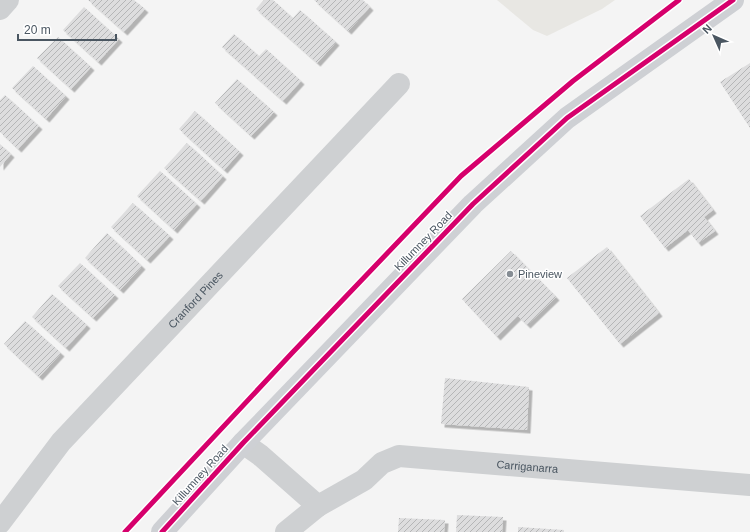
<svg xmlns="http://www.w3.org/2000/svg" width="750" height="532" viewBox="0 0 750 532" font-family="Helvetica,sans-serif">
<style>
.commercial{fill:#e8e7e3}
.building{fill:url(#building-hatch);filter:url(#shadow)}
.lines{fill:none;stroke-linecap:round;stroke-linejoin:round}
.street{stroke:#ced0d2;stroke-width:22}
.secondary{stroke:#ced0d4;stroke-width:22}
.cycleway-casing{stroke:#fff;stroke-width:8}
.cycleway{stroke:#d6006c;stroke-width:5}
.poi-dot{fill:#868d94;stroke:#fff;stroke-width:1.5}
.labels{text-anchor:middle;stroke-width:3;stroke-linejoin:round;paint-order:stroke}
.street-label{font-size:11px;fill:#4a5661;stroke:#fff}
.poi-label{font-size:11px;fill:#4a5661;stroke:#fff;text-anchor:start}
</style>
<defs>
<pattern id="building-hatch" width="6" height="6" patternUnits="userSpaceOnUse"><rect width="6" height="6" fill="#ddddde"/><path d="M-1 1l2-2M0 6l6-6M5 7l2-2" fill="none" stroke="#b5b6b7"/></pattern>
<filter id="shadow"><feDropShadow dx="3.5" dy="3.5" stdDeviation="0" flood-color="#0004"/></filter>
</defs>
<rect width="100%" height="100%" fill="#f4f4f4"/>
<!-- commercial -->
<path class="commercial" d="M 497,0 L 615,0 L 602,9 L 547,36 L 533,30 Z"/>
<!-- building -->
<path class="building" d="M 88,0 L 134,0 L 145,9 L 124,32 Z
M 264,0 L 273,0 L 293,18 L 300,10 L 336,42 L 317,63 L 256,9 Z
M 314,0 L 363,0 L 370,7 L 348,31 Z
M 84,7 L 119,39 L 98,62 L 63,30 Z
M 234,34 L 259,56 L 266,49 L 301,81 L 283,101 L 222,47 Z
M 58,37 L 91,67 L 71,89 L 37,58 Z
M 750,63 L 750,128 L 720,82 Z
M 33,66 L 66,96 L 46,119 L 12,88 Z
M 237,79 L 274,112 L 251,136 L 215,103 Z
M 5,95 L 39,126 L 18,149 L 0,132 L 0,100 Z
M 195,111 L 240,152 L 224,170 L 179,129 Z
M 187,143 L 223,176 L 201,201 L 164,168 Z
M 0,144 L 11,154 L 0,167 Z
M 160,171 L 197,204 L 174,230 L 137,196 Z
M 689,179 L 713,210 L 704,217 L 715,231 L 698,243 L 688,230 L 665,248 L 640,216 Z
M 133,203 L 170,236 L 147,260 L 111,227 Z
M 107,233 L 142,266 L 120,290 L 85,258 Z
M 607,247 L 659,313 L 620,344 L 567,278 Z
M 511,251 L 556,297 L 527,325 L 518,316 L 497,337 L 462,299 Z
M 80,263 L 115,295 L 93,318 L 58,286 Z
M 52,294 L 87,325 L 66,348 L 32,317 Z
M 25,321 L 61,353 L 39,377 L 4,344 Z
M 445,378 L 529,387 L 527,430 L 441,424 Z
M 457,515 L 503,517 L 502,532 L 456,532 Z
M 399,518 L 445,520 L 444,532 L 398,532 Z
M 518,527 L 564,530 L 564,532 L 518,532 Z"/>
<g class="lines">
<!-- street -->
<g class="street">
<path d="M 0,9 L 8,0"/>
<path d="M 243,443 L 260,455 L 318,506"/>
<path id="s1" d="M 0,523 L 61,442 L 399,84"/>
<path id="s2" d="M 286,532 L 318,506 L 364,480 L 382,463 L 399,456 L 750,485"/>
</g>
<!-- secondary -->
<path class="secondary" d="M 162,532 L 243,443 L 473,204 L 567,118 L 733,0"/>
<!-- cycleway casing -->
<g class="cycleway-casing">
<path id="cycleway" d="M 125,532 L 292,353 L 461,176 L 573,81 L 679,0
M 162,532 L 243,443 L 473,204 L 567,118 L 733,0"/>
</g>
<!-- cycleway -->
<use href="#cycleway" class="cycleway"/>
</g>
<!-- markers -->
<circle class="poi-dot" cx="510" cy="274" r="4"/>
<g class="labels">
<!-- street labels -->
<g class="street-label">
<text transform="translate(423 241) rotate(-46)" y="4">Killumney Road</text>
<text dy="4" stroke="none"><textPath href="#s1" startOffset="297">Cranford Pines</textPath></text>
<text dy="4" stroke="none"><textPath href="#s2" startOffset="266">Carriganarra</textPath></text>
<text transform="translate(200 475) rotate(-48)" y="4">Killumney Road</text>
</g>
<!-- poi labels -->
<g class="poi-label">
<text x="518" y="278">Pineview</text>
</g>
</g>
<!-- north arrow -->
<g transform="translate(714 36) rotate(315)" stroke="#ffffff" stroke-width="3" paint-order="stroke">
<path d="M0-3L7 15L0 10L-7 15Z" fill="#4a5661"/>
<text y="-6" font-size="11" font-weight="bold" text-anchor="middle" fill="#4a5661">N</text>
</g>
<!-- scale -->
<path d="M18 34v6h98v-6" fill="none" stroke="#4a5661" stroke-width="2"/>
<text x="24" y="34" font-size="12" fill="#4a5661" stroke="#ffffff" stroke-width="3" paint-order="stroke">20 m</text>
</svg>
